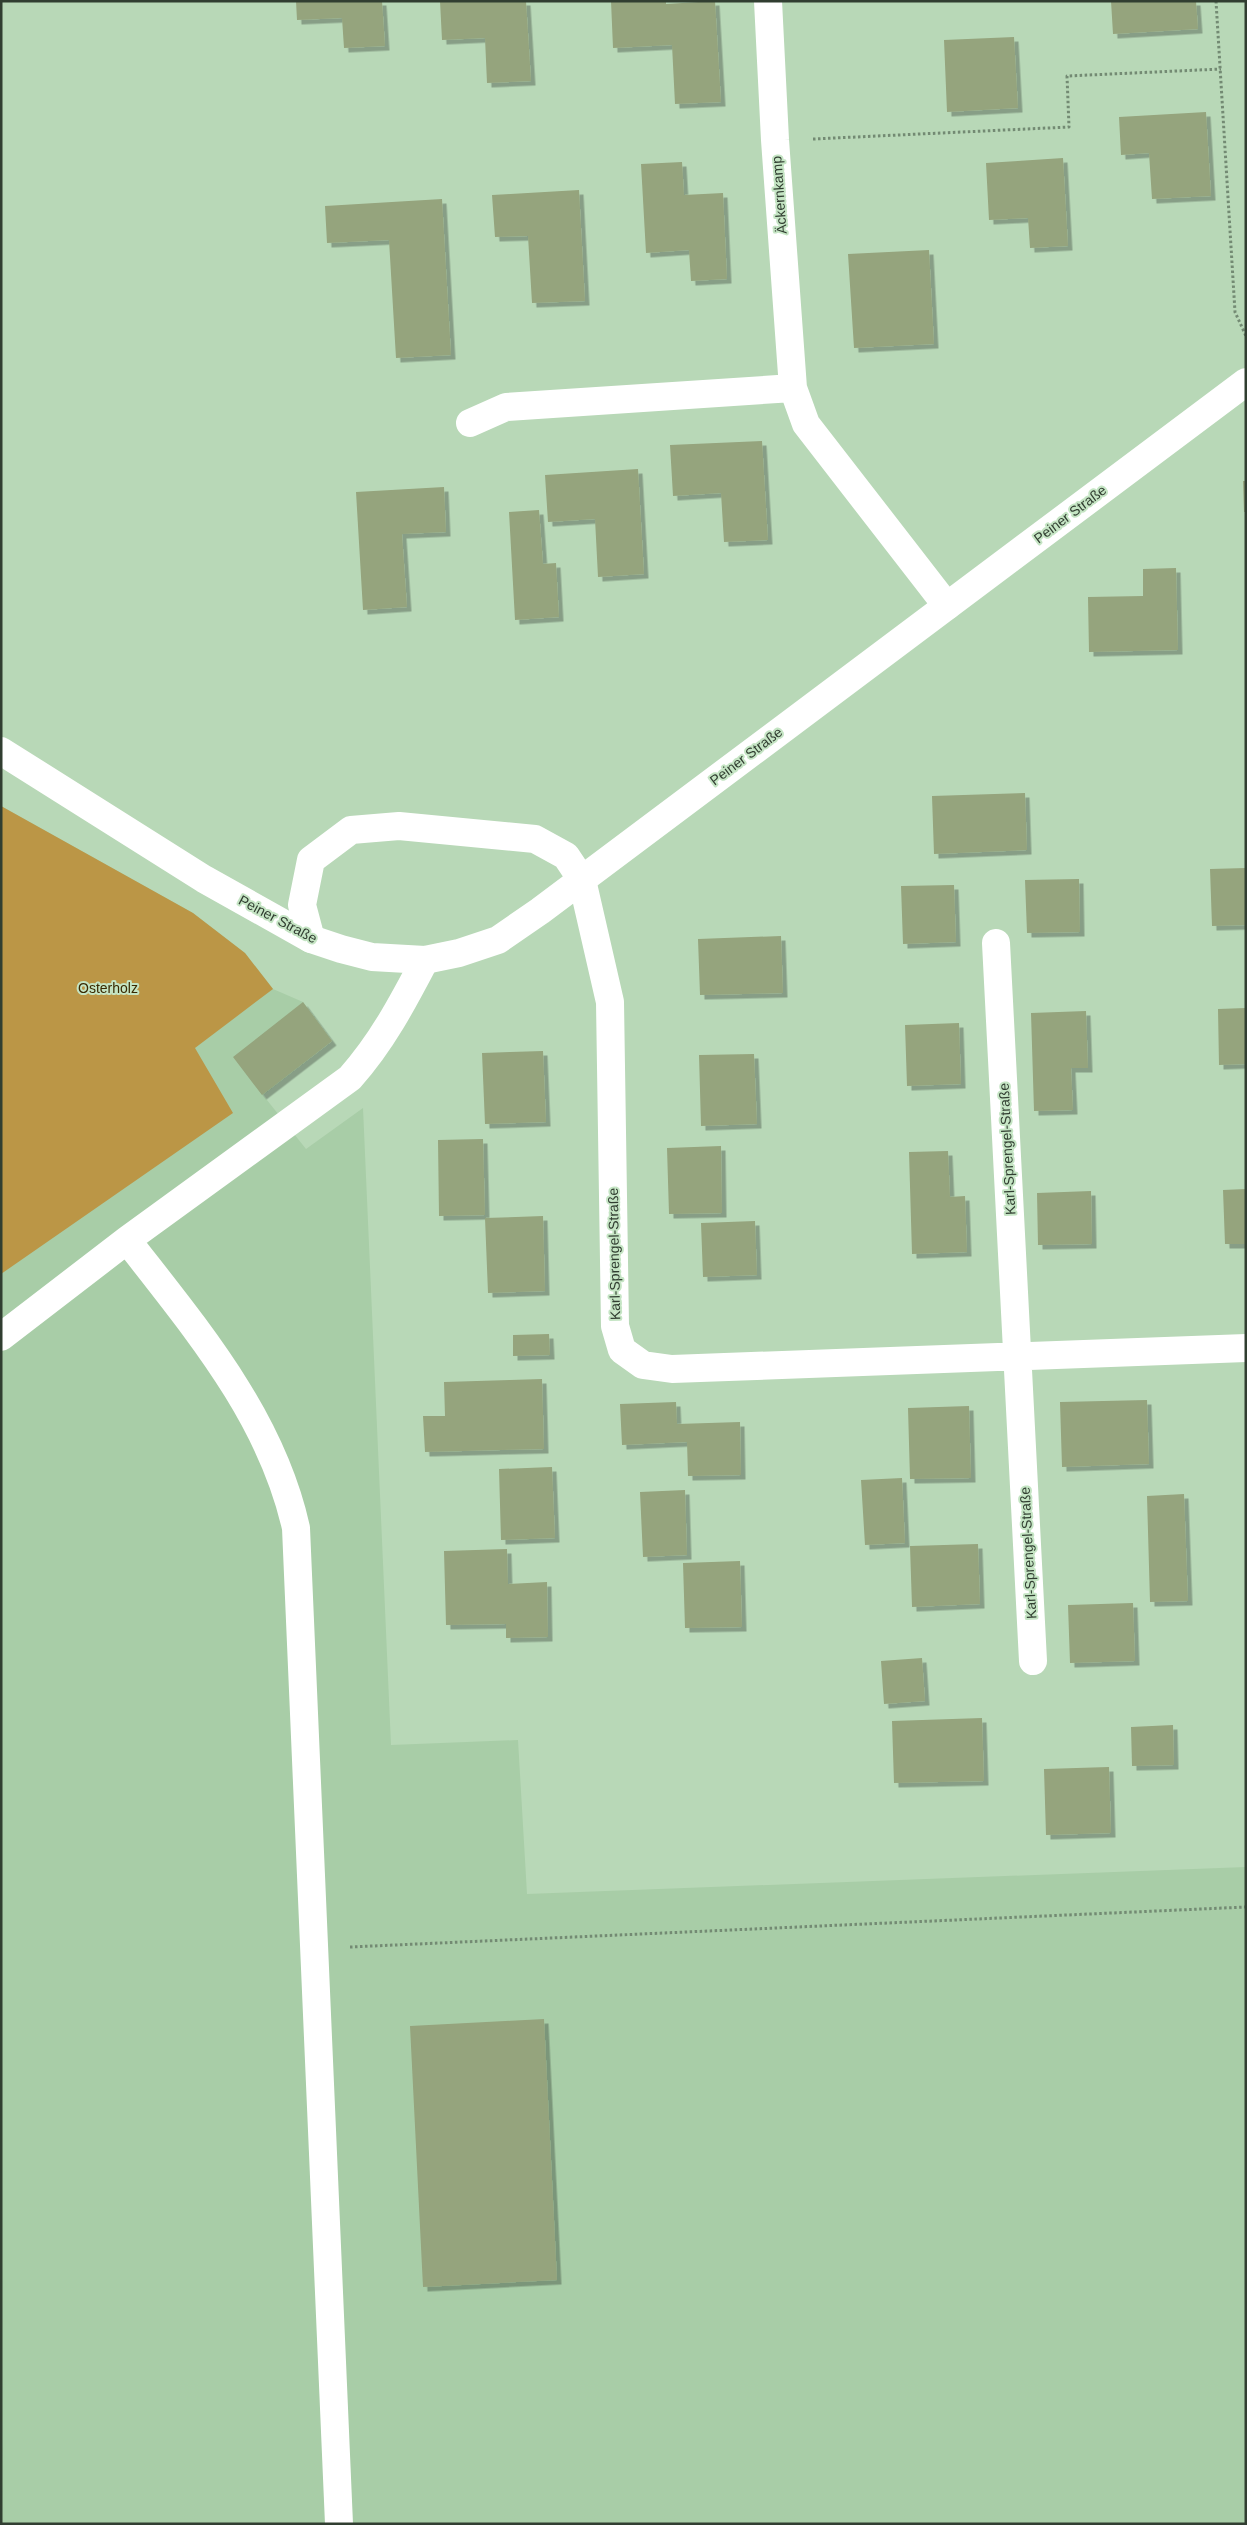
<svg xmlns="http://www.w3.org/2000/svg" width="1247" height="2525" viewBox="0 0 1247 2525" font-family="Arial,sans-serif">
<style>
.built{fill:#a8cda7}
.green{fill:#bb9646}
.building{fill:#95a47d;filter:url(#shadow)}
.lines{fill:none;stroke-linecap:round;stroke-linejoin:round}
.path{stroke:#738a73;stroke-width:3;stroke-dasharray:2.5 2.5;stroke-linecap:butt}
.minor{stroke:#fff;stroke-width:28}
.major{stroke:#fff;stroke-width:28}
.labels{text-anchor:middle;stroke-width:4;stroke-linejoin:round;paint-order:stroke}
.street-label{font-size:14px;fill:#313e31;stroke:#c5e5c4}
.park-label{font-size:14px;fill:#392902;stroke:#c5e5c4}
</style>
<defs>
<filter id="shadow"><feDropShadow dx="4.5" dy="4.5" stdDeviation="0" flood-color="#0004"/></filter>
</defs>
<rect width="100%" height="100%" fill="#b8d8b7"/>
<!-- built -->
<path class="built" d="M 1,806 L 193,913 L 245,953 L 273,989 L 303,1002 L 332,1041 L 263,1095 L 306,1149 L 363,1108 L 391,1745 L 518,1740 L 527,1894 L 1246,1867 L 1246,2524 L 1,2524 Z"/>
<!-- green -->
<path class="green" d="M 1,806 L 193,913 L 245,953 L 273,989 L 195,1048 L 233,1113 L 1,1274 Z"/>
<!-- building -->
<path class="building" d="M 296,1 L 382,1 L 385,46 L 344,48 L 342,18 L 297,20 Z
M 440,1 L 526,1 L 531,81 L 487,83 L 485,38 L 442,40 Z
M 611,1 L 666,1 L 666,4 L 715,1 L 721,102 L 675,104 L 672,45 L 613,48 Z
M 1111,1 L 1196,1 L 1198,29 L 1113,34 Z
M 1014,37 L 1018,108 L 947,112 L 944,40 Z
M 1206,112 L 1211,196 L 1152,199 L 1149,153 L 1121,155 L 1119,117 Z
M 1063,158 L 1068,246 L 1030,248 L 1028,218 L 989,220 L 986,163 Z
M 682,162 L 684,195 L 723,193 L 727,279 L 691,281 L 689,250 L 646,253 L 641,164 Z
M 579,190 L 585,301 L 532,303 L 528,236 L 495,237 L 492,195 Z
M 442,199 L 451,355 L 396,358 L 389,240 L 327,243 L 325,206 Z
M 929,250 L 934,344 L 854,348 L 848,254 Z
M 762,441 L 768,540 L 724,542 L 721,493 L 673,496 L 670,445 Z
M 638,469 L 644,574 L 598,577 L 595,519 L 548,522 L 545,475 Z
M 1243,481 L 1246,481 L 1246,512 L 1244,512 Z
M 444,487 L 446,532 L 402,534 L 407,607 L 363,610 L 356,492 Z
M 539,510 L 543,564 L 556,563 L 559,617 L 515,620 L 509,512 Z
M 1176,568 L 1178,650 L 1089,652 L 1088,597 L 1143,596 L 1143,569 Z
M 1025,793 L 1027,850 L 934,854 L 932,796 Z
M 1246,868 L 1246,925 L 1212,926 L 1210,869 Z
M 1079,879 L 1080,932 L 1027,933 L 1025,880 Z
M 954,885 L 956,942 L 903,944 L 901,886 Z
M 781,936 L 783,993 L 700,995 L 698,939 Z
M 303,1002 L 332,1041 L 262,1095 L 233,1057 Z
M 1246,1008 L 1246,1064 L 1219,1065 L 1218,1009 Z
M 1086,1011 L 1088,1068 L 1071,1068 L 1073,1110 L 1034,1111 L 1031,1013 Z
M 959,1023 L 961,1084 L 907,1086 L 905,1025 Z
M 543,1051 L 546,1122 L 485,1124 L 482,1053 Z
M 754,1054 L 757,1124 L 701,1126 L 699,1055 Z
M 483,1139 L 485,1215 L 439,1216 L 438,1140 Z
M 721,1146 L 722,1213 L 669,1214 L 667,1148 Z
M 948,1151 L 950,1197 L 965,1196 L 967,1252 L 912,1254 L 909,1152 Z
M 1246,1189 L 1246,1244 L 1225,1244 L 1223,1190 Z
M 1091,1191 L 1092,1244 L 1038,1245 L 1037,1193 Z
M 543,1216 L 545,1291 L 488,1293 L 485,1218 Z
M 755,1221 L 757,1275 L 703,1277 L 701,1223 Z
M 549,1334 L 550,1355 L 513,1356 L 513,1335 Z
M 542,1379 L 544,1449 L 425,1452 L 423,1416 L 445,1416 L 444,1382 Z
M 1147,1400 L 1149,1464 L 1062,1467 L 1060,1402 Z
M 676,1402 L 677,1424 L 740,1422 L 741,1475 L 688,1476 L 687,1442 L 622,1445 L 620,1404 Z
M 969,1406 L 971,1478 L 910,1479 L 908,1408 Z
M 552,1467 L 555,1538 L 501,1540 L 499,1469 Z
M 902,1478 L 905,1543 L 865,1545 L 861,1480 Z
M 685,1490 L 687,1555 L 643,1557 L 640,1492 Z
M 1184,1494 L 1188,1601 L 1150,1602 L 1147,1496 Z
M 978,1544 L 980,1604 L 912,1607 L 910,1546 Z
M 507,1549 L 508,1584 L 547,1582 L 548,1637 L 506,1638 L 506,1624 L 446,1625 L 444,1551 Z
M 740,1561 L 742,1627 L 685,1628 L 683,1563 Z
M 1133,1603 L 1135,1661 L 1070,1663 L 1068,1605 Z
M 922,1658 L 925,1701 L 884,1704 L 881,1661 Z
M 982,1718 L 984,1781 L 894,1783 L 892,1721 Z
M 1173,1725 L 1174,1765 L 1132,1766 L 1131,1727 Z
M 1109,1767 L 1111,1833 L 1046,1835 L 1044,1769 Z
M 544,2019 L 557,2280 L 423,2287 L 410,2026 Z"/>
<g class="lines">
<!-- path -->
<path class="path" d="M 1216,1 L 1235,312 L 1246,336
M 813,139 L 1069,127 L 1067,76 L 1221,69
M 350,1947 L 1246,1907"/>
<!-- minor -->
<path class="minor" d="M 768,1 L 775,140 L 793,388 L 806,424 L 947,606
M 470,423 L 506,407 L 793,388
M 311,939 L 302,905 L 311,860 L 351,830 L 399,826 L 535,839 L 566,856 L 582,880 L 610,1002 L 615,1326 L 622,1350 L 643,1365 L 672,1369 L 1246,1348
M 996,943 L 1033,1661
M 127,1240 C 196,1329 271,1416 296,1528 L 339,2524
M 1,1337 L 127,1240 L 350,1078 C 382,1042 403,1002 425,960"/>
<!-- major -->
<path class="major" d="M 1,751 L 204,879 L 311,939 L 341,949 L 372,957 L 425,960 L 459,953 L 498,940 L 540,911 L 1246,382"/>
</g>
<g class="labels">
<!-- street labels -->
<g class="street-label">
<text transform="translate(779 195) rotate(-94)" y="5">Äckernkamp</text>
<text transform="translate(1070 514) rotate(-37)" y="5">Peiner Straße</text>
<text transform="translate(746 756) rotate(-37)" y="5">Peiner Straße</text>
<text transform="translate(278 919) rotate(28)" y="5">Peiner Straße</text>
<text transform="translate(1007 1149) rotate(-93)" y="5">Karl-Sprengel-Straße</text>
<text transform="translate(614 1254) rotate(-91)" y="5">Karl-Sprengel-Straße</text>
<text transform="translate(1028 1553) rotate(-93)" y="5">Karl-Sprengel-Straße</text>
</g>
<!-- park labels -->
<g class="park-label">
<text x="108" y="993">Osterholz</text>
</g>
</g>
<!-- border -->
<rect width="1247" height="2525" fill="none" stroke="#313e31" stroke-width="5"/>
</svg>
